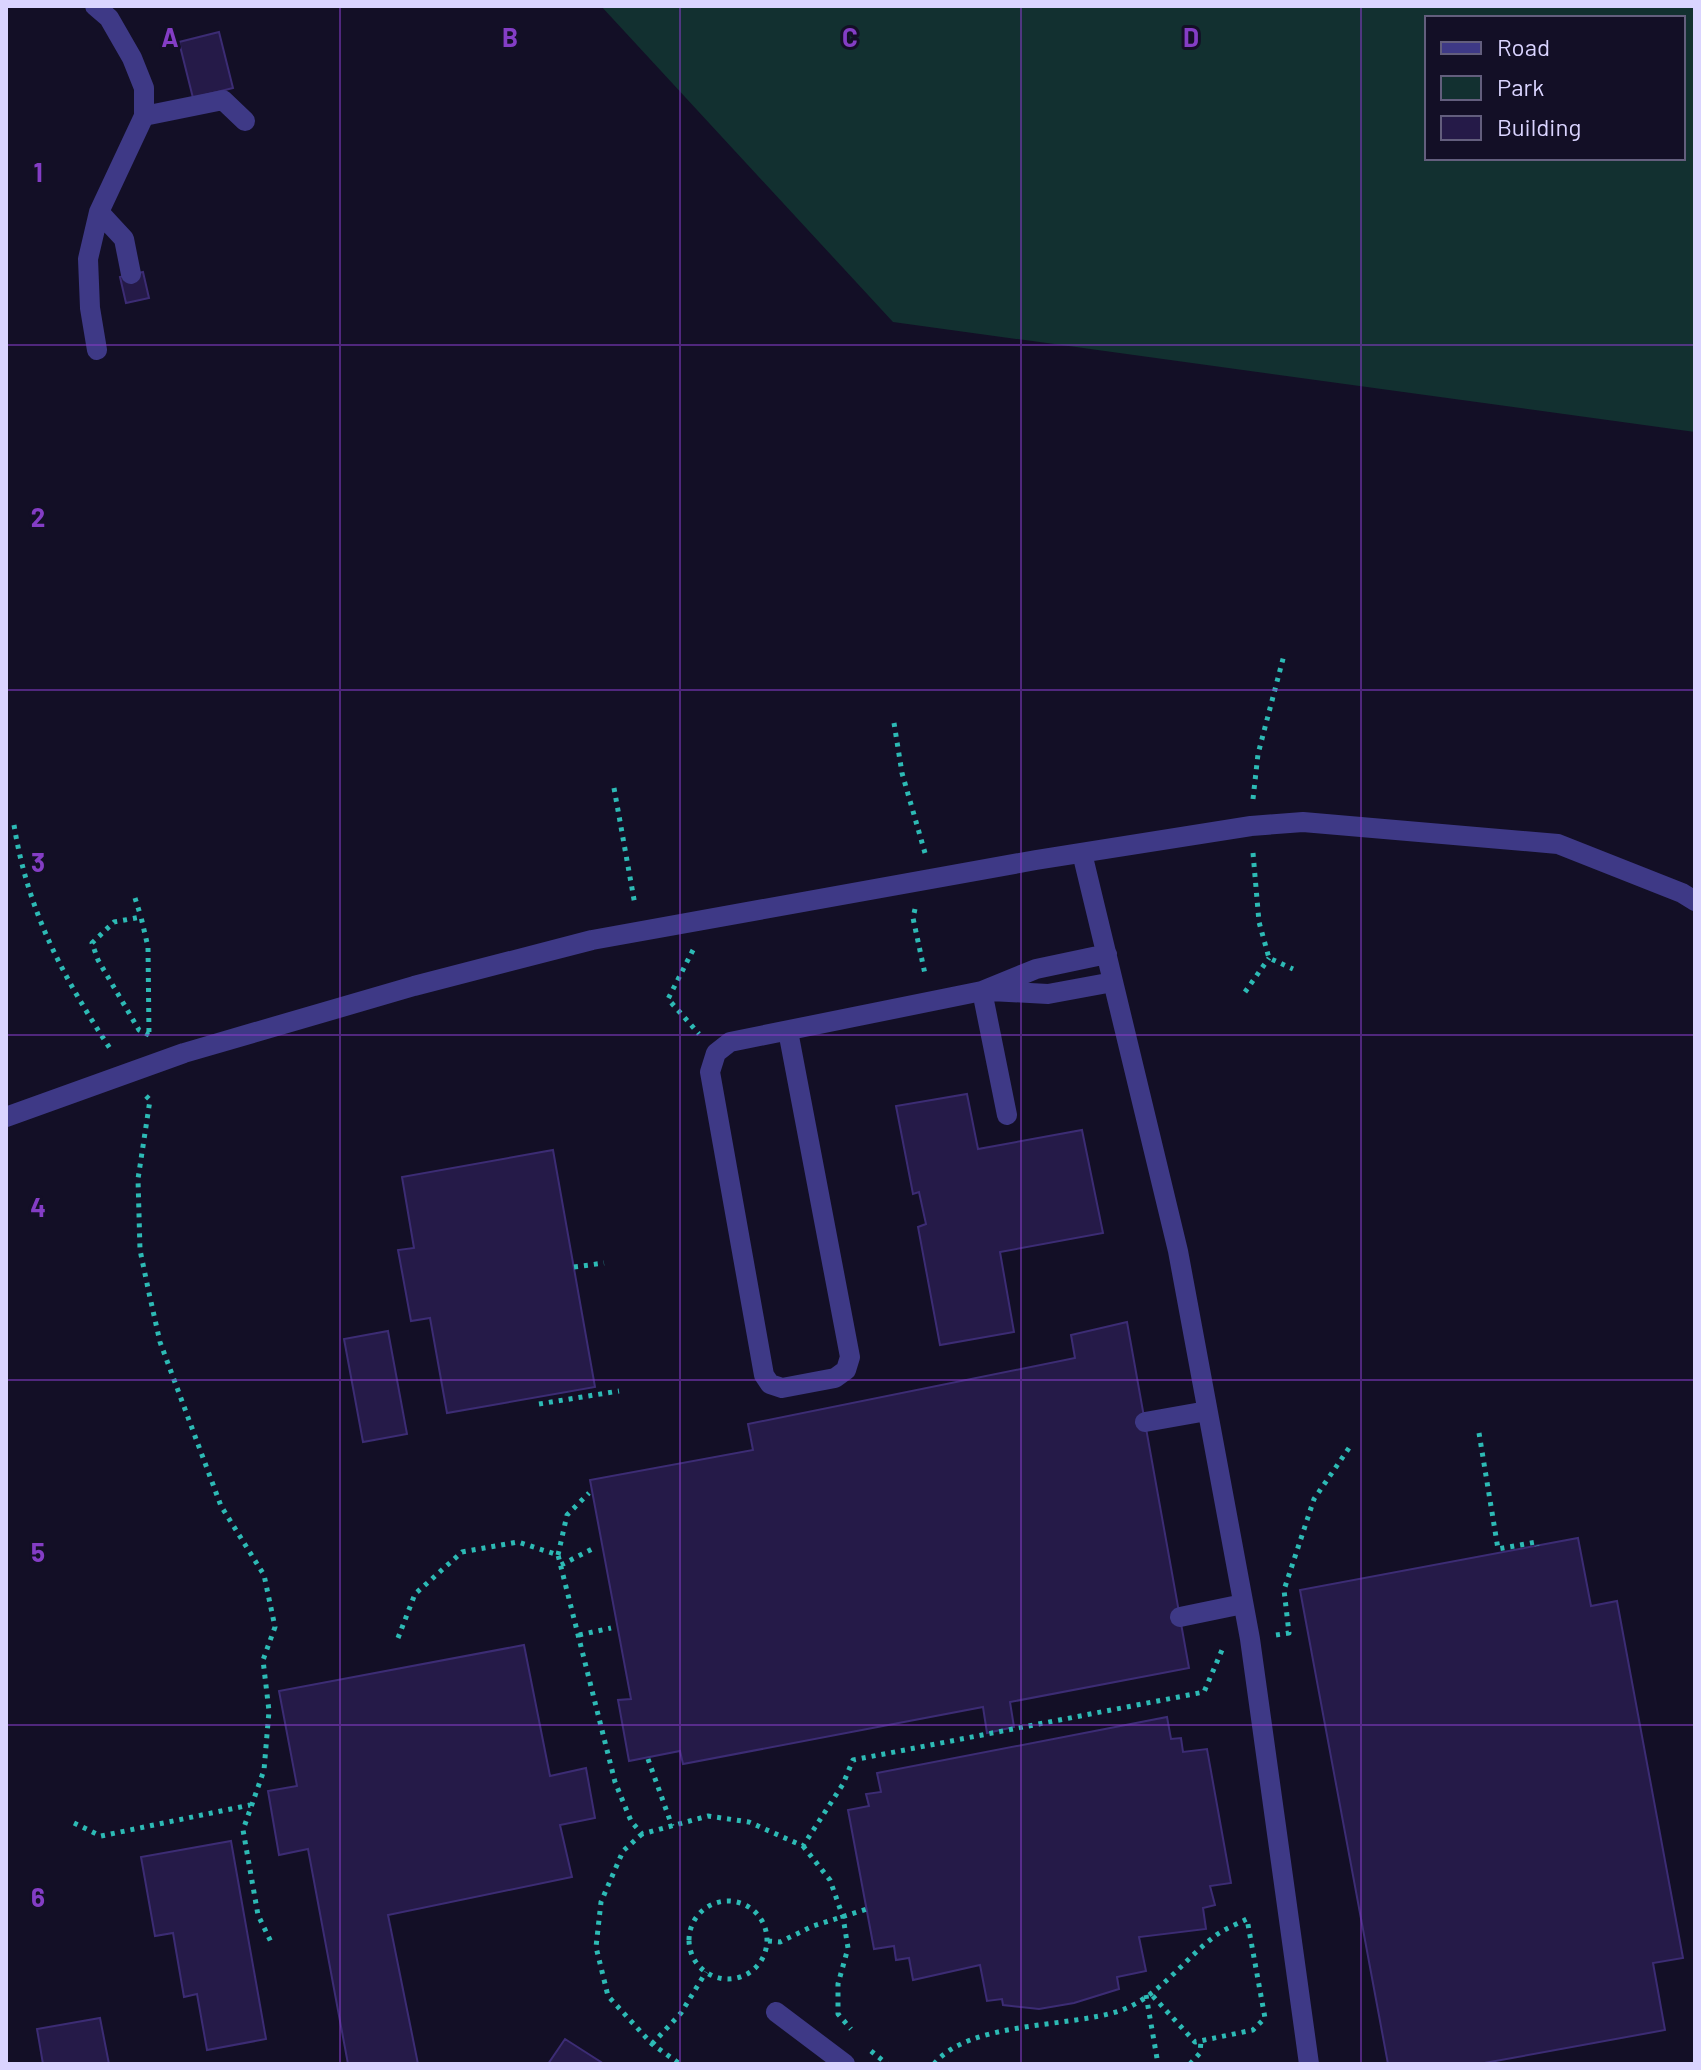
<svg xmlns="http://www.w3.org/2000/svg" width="1701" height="2070" viewBox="0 0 1701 2070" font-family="Barlow,sans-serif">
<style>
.green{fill:#123030;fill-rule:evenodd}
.building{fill:#251a48;stroke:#3c2c74;stroke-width:2}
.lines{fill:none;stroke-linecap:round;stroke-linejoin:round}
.path{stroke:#2dbab5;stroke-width:5;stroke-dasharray:4 6;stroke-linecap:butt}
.minor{stroke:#3e3986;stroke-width:20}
.grid{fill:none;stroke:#843dc5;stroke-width:2;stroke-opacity:0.55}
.grid-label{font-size:26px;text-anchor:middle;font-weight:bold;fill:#843dc5;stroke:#130f26;stroke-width:6;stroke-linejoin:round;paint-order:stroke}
</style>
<rect width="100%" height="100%" fill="#130f26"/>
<!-- green -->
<path class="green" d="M 601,6 L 1695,6 L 1695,432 L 893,322 ZM 1427,18 L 1683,18 L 1683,158 L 1427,158 Z"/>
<!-- building -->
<path class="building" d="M 219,32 L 233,88 L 193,98 L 179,42 Z
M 143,272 L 149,298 L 126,303 L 120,277 Z
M 967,1094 L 978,1149 L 1082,1130 L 1103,1233 L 1000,1252 L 1014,1332 L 940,1345 L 918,1227 L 926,1224 L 919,1192 L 913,1194 L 896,1106 Z
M 553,1150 L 595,1387 L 447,1413 L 430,1318 L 411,1321 L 398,1250 L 414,1248 L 402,1177 Z
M 1127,1322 L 1189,1668 L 1010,1702 L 1014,1727 L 987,1733 L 983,1707 L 683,1764 L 680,1751 L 629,1761 L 618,1700 L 631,1699 L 590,1480 L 753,1450 L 748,1424 L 1075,1358 L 1071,1335 Z
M 388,1331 L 407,1434 L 363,1442 L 344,1339 Z
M 1578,1538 L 1591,1606 L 1617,1601 L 1683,1958 L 1653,1963 L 1665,2030 L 1479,2064 L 1388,2064 L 1300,1590 Z
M 524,1645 L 550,1776 L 586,1768 L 595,1818 L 560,1825 L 572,1877 L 388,1915 L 418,2064 L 348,2064 L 308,1849 L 279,1855 L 268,1791 L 297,1786 L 279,1691 Z
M 1167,1717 L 1171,1739 L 1181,1738 L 1183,1752 L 1207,1749 L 1231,1883 L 1210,1886 L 1215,1905 L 1203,1908 L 1206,1929 L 1139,1937 L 1146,1971 L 1117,1977 L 1119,1989 L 1074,2003 L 1039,2009 L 1003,2005 L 1002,1999 L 987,2001 L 980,1965 L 913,1980 L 909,1958 L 896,1960 L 894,1946 L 874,1949 L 848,1810 L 869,1806 L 866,1794 L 881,1792 L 877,1773 Z
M 231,1841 L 266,2039 L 207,2050 L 197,1994 L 184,1997 L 173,1933 L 155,1936 L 141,1857 Z
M 100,2018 L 109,2064 L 43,2064 L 37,2029 Z
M 565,2039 L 604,2064 L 548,2064 Z"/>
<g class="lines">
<!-- path -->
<path class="path" d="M 894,723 L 902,773 L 925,853
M 614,788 L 635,905
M 1253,799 L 1258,754 L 1284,655
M 14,825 C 28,912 63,977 111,1050
M 1253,853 L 1259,922 L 1269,958 L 1293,969
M 135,898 L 141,917
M 915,909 L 913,918 L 925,974
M 693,950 L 668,999 L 699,1034
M 1245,992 L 1269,958
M 149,1035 L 139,1030 L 98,960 L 92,943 L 114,922 L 141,917 L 148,947 L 149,1036
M 146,1096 L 150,1100 L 138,1179 L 140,1250 L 149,1293 L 160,1342 L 221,1506 L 264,1575 L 275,1627 L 263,1660 L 269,1711 L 264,1770 L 243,1830 L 258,1915 L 271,1942
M 574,1267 L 604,1263
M 539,1404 L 619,1391
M 1479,1433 L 1498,1549 L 1536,1542 L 1537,1546
M 558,1555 L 567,1515 L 589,1493
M 561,1565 L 594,1548
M 579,1635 L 611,1628
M 1276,1635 L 1289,1633 L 1284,1590 L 1314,1499 L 1349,1448
M 398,1638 L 415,1594 L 462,1552 L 518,1542 L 558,1555 L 615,1782 L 631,1821 L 642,1834 L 708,1816 L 749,1822 L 803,1846 L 843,1784 L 853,1760 L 1204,1692 L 1222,1650
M 648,1759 L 672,1826
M 74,1823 L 101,1836 L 250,1805
M 642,1834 L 623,1851 L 601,1902 L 596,1947 L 608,1996 L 652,2044 L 680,2064
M 803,1846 L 830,1880 L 843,1917 L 848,1948 L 838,1984 L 838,2014 L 851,2029
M689 1940a39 39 0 1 1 78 0a39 39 0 1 1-78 0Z
M 768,1941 L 780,1942 L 813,1926 L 867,1909
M 1146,1995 L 1158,2064
M 652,2044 L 681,2013 L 706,1972
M 871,2051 L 887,2064
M 934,2064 C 969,2021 1067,2028 1119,2011 C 1158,1998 1183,1960 1215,1936 C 1224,1929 1237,1924 1247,1919 L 1265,2018 L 1253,2030 L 1195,2042 L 1150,1993
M 1190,2064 L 1200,2053 L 1201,2041"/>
<!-- minor -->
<path class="minor" d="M 95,6 L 109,18 L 132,58 L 144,88 L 144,116 L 99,212 L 88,259 L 90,308 L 97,350
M 144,116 L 223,100 L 245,121
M 99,212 L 124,239 L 131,274
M 1082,853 L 1178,1251 L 1250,1639 L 1309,2064
M 982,991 L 1007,1115
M 990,991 L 1048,994 L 1113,982
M 788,1031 L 850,1357 L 846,1370 L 835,1378 L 782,1388 L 770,1384 L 764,1375 L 710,1072 L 716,1053 L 730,1042 L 982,991 L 1036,969 L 1107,954
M 6,1117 L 184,1053 L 414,986 L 592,940 L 1036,860 L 1251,826 L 1303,822 L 1558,844 L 1682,893 L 1695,901
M 1145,1422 L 1207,1411
M 1180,1617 L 1243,1604
M 776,2012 L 845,2064"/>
</g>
<!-- grid -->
<path class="grid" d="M 340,6 L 340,2064M 680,6 L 680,2064M 1021,6 L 1021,2064M 1361,6 L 1361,2064M 6,345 L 1695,345M 6,690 L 1695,690M 6,1035 L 1695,1035M 6,1380 L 1695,1380M 6,1725 L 1695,1725"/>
<g class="grid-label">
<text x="170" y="47">A</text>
<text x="510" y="47">B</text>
<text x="850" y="47">C</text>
<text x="1191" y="47">D</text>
<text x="38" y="182">1</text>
<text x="38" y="527">2</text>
<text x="38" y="872">3</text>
<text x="38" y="1217">4</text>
<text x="38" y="1562">5</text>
<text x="38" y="1907">6</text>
</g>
<!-- border -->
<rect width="1701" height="2070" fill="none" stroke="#dad4ff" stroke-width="16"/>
<!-- legend -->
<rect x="1425" y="16" width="260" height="144" fill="#130f26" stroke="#635e7d" stroke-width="2"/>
<rect x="1441" y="42" width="40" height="12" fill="#3e3986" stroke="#635e7d" stroke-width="2"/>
<text x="1497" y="56" font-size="24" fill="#dad4ff">Road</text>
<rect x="1441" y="76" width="40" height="24" fill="#123030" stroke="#635e7d" stroke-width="2"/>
<text x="1497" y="96" font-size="24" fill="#dad4ff">Park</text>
<rect x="1441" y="116" width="40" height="24" fill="#251a48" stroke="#635e7d" stroke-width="2"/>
<text x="1497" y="136" font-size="24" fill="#dad4ff">Building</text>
</svg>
